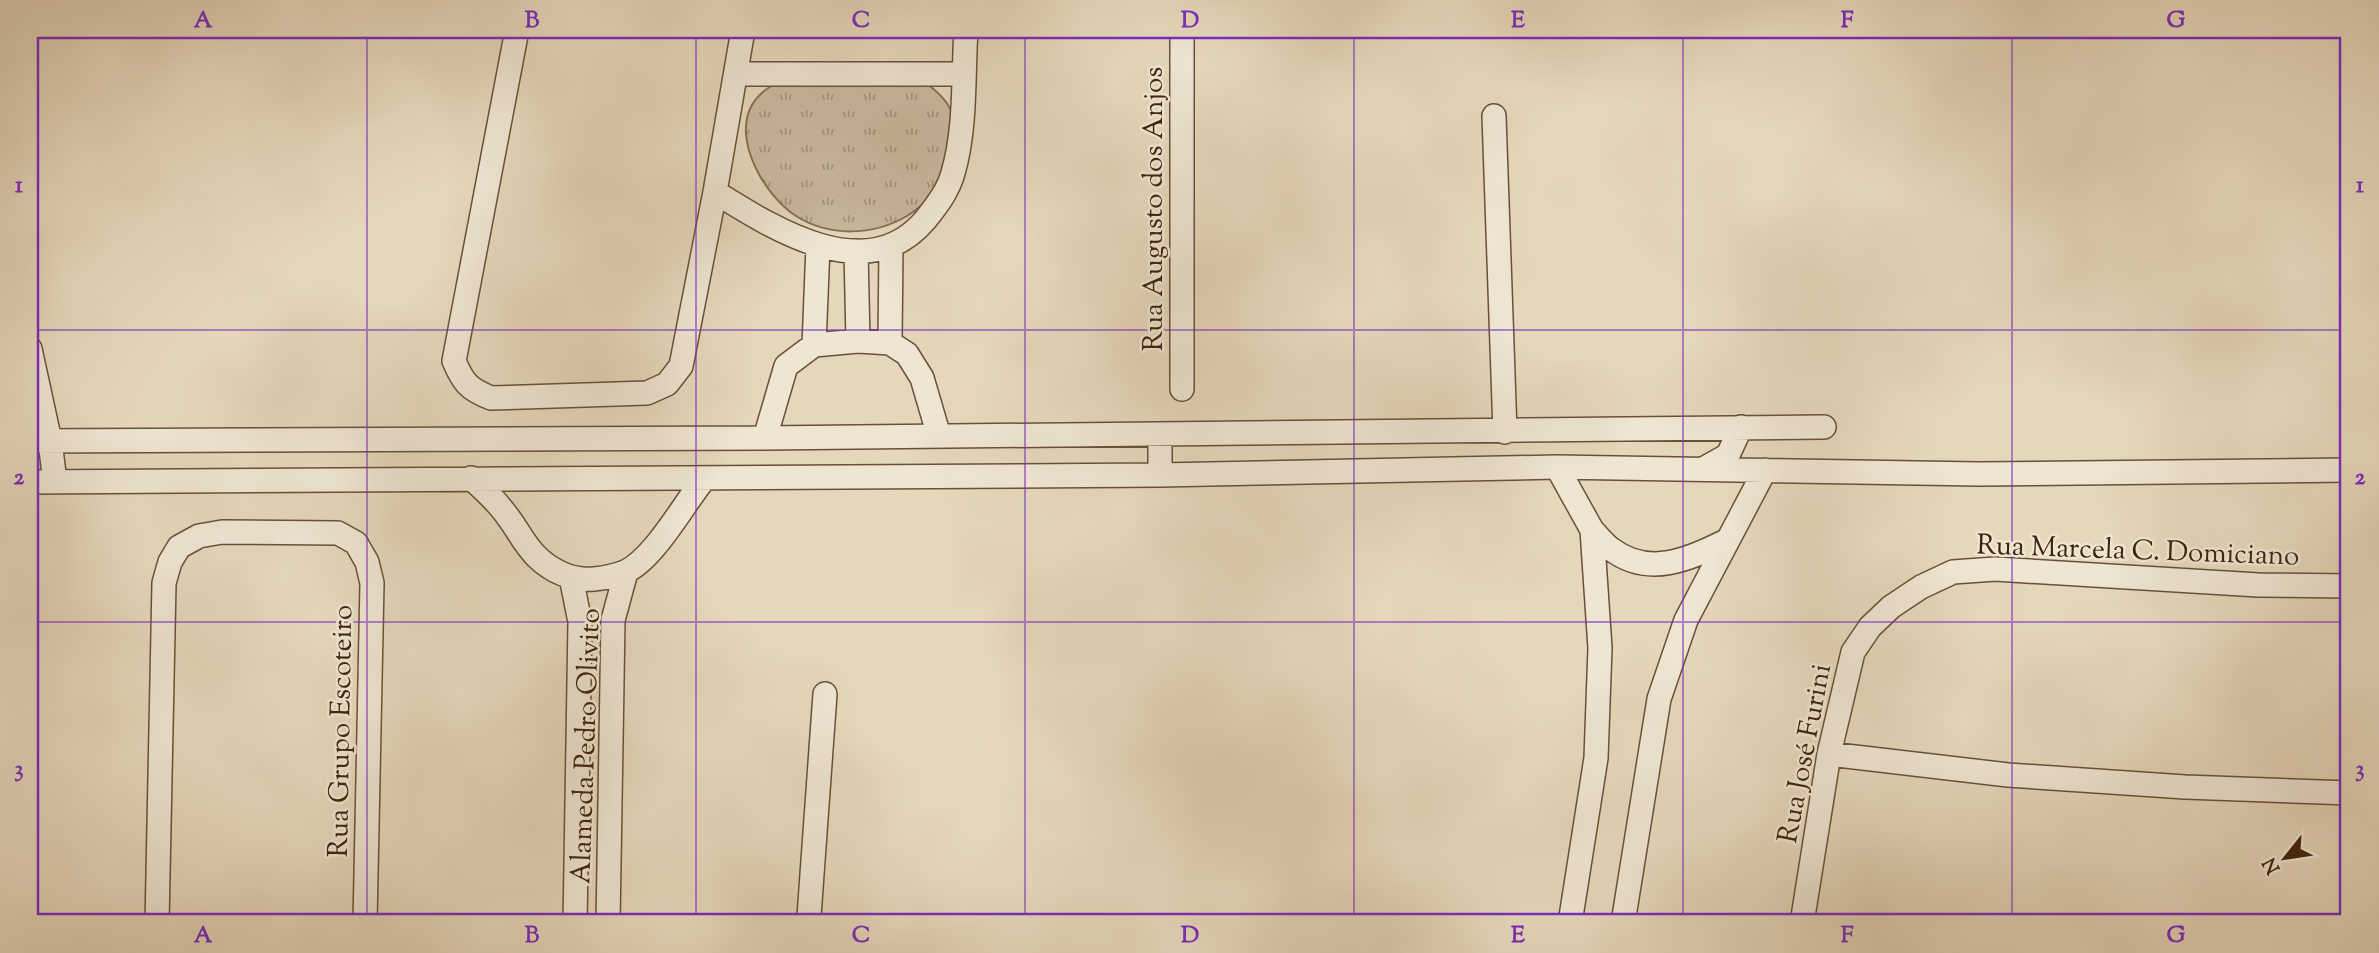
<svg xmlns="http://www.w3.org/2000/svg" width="2379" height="953" viewBox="0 0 2379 953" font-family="'Sorts Mill Goudy',serif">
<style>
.park{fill:url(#park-tufts);stroke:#856e54;stroke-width:2}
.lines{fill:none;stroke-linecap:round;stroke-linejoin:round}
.minor-casing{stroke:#6a5038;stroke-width:26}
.minor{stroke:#eee5d3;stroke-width:23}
.grid{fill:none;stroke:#7b2cbf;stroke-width:2;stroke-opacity:0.55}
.labels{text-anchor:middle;stroke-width:5;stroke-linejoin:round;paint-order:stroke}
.street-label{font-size:28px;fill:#41230c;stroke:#eee5d3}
.neatline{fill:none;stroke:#7b2cbf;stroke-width:2.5}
.grid-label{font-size:23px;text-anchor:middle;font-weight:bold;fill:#7b2cbf}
</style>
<defs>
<pattern id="park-tufts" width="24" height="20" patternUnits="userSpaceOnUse" patternTransform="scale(1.75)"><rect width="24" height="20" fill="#c9b89d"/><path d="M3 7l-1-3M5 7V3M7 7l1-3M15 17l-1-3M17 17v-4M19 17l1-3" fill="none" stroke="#a5957e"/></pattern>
</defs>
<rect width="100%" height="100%" fill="#e5d7bb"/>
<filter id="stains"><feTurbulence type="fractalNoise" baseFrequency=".00286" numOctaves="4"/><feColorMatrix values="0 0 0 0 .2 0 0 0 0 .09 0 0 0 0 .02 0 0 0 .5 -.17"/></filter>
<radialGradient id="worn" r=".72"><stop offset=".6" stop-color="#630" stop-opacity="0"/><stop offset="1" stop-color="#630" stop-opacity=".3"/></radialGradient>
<!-- park -->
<path class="park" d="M 922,80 C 956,105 959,118 949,158 C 942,186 932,200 907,216 C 873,236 829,237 796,216 C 765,196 732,140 752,105 C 757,96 764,91 771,86 Z"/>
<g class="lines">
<!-- minor casing -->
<g class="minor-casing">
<path id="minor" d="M 517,30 L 454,361 C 463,382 468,389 491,398 L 647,393 L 667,384 L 681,366 L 715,192 L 743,30
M 1182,30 L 1182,389
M 736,74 L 963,74
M 1494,116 L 1505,432
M 715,192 C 774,229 868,289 926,219 C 937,205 948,191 953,173 C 966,129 963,76 966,30
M 856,251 L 858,341
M 890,343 L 891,247
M 814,345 L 818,246
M 30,349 L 50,441 L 55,482
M 765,438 L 786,366 L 814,345 L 858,341 L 890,343 L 907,354 L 922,378 L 939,436
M 30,441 L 765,438 L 1824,427
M 1557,467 L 1592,530 L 1600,648 L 1596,758 L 1570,923
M 1703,469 L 1728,455 L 1741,427
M 1160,475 L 1160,435
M 471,478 C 484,490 498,502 508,517 C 518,530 524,544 536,556 C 551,571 572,581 594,579 C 604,578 615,576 625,572 C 654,559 683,505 704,479
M 30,482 L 1160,475 L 1557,467 L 1979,474 L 2349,470
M 1592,530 C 1598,536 1604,544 1611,549 C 1649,578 1689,559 1726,541
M 571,577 L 580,622 L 575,923
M 1829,754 L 2008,775 L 2185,787 L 2349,793
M 157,923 L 164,583 L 170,562 L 179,547 L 199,536 L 222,532 L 338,533 L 356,543 L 367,562 L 372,583 L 365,923
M 608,923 L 613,620 L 626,572
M 806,923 L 809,916 L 825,694
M 1623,923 L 1659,699 L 1686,620 L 1765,470
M 1802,923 L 1829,754 L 1853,652 L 1870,627 L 1891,607 L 1921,587 L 1953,572 L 1995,569 L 2258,585 L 2349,586"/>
</g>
<!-- minor -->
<use href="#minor" class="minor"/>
</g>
<!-- grid -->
<path class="grid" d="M 367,30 L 367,923M 696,30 L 696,923M 1025,30 L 1025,923M 1354,30 L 1354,923M 1683,30 L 1683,923M 2012,30 L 2012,923M 30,330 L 2349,330M 30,622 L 2349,622"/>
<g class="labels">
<!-- street labels -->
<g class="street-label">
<text transform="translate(1152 209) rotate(-90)" y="10">Rua Augusto dos Anjos</text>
<text transform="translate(2138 549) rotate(2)" y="10">Rua Marcela C. Domiciano</text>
<text transform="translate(339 731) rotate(-89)" y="10">Rua Grupo Escoteiro</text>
<text transform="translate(584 746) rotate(-88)" y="10">Alameda Pedro Olivito</text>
<text transform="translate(1803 753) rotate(-79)" y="10">Rua José Furini</text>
</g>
</g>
<!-- margin -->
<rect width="2379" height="953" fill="none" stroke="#e5d7bb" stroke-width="77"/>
<!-- north arrow -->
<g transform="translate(2285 858) rotate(240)" stroke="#eee5d3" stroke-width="5" paint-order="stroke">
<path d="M0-5L12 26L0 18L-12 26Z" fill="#41230c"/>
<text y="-10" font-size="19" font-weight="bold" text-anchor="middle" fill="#41230c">N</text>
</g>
<rect x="38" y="38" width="2302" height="876" class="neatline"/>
<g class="grid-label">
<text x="203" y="27">A</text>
<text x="532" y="27">B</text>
<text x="861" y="27">C</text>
<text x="1190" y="27">D</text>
<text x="1518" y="27">E</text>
<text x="1847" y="27">F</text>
<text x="2176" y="27">G</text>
<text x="19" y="192">1</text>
<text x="2360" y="192">1</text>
<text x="19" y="484">2</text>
<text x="2360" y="484">2</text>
<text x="19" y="776">3</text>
<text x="2360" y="776">3</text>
<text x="203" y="942">A</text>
<text x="532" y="942">B</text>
<text x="861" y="942">C</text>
<text x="1190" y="942">D</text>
<text x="1518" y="942">E</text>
<text x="1847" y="942">F</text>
<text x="2176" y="942">G</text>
</g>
<rect width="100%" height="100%" filter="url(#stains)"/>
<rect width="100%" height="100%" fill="url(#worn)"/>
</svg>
